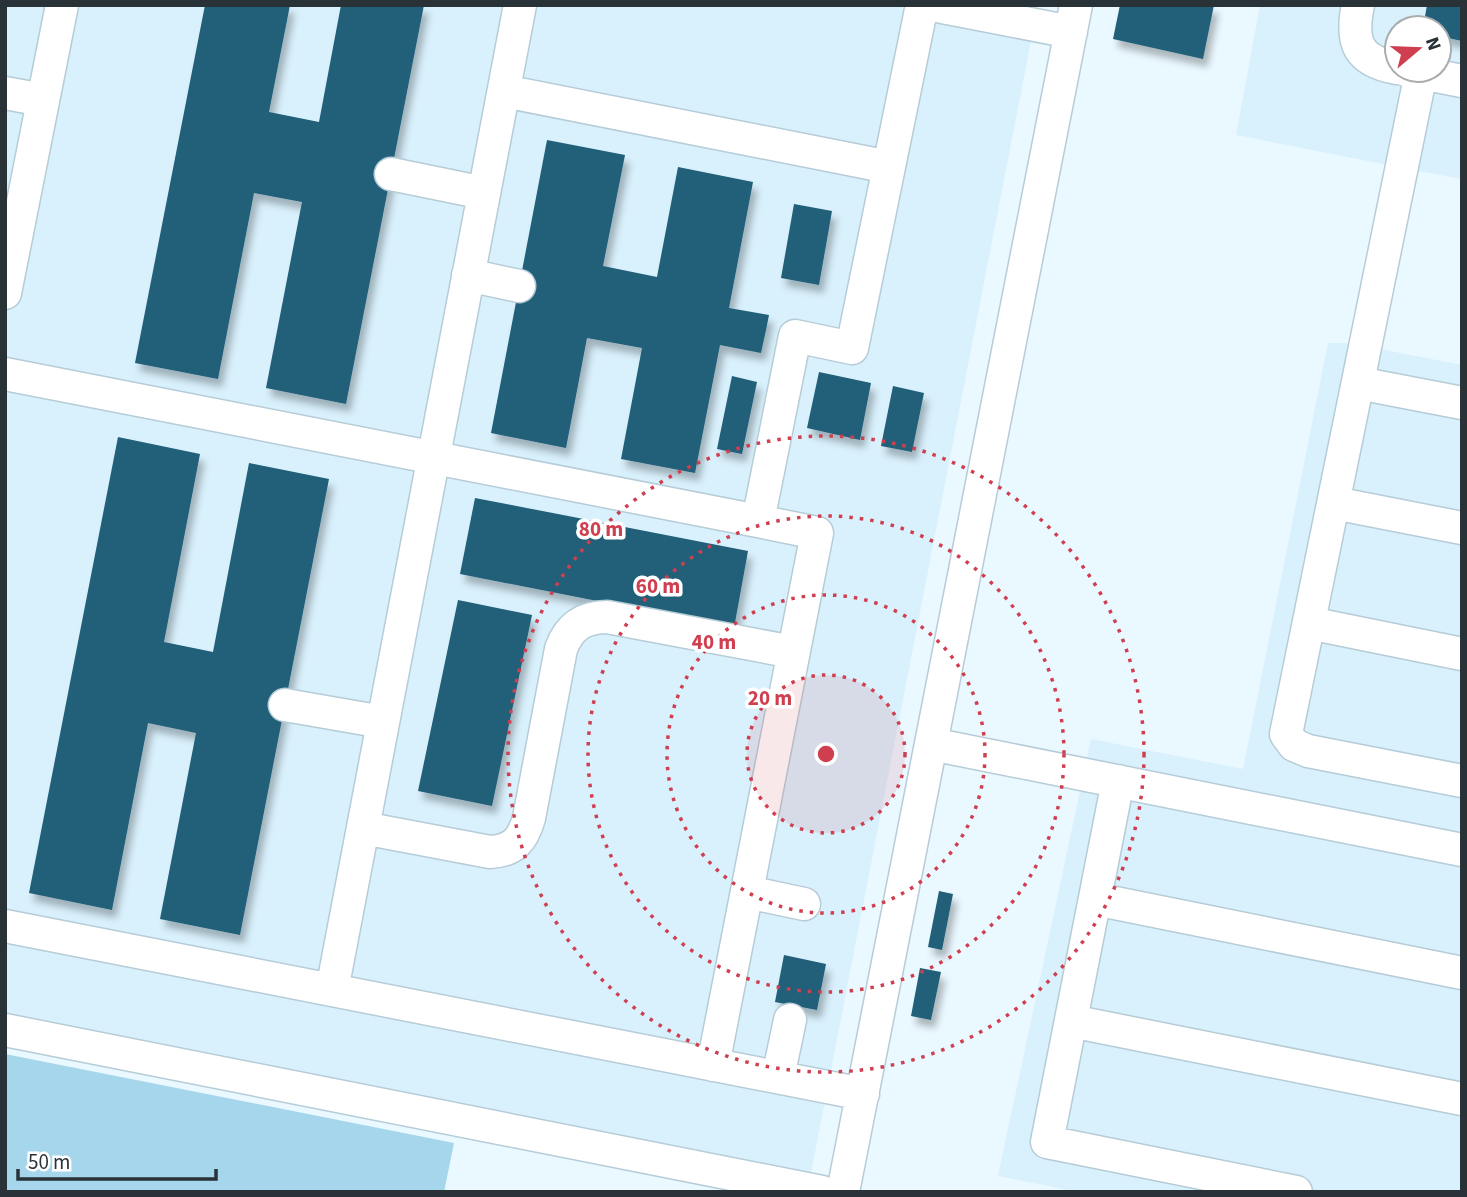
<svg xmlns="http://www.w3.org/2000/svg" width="1467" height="1197" viewBox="0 0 1467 1197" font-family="'Source Sans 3',sans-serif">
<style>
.built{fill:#d9f1fd;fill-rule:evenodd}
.green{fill:#a6d6ec}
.building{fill:#205f78;filter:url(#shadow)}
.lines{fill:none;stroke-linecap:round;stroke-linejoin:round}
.minor-casing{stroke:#b6ccd7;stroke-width:35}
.minor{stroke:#fff;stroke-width:32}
.ring{fill:none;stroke:#cf3f4f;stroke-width:3.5;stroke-dasharray:3.5 7}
.centre{fill:#cf3f4f;stroke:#fff;stroke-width:3.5}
.ring-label{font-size:21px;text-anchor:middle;font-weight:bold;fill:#cf3f4f;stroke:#fff;stroke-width:7;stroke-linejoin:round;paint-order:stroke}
</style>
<defs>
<filter id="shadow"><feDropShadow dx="4.5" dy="8" stdDeviation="3.5" flood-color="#0004"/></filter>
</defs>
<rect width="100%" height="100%" fill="#eaf8ff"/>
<!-- built -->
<path class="built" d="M 5,5 L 1038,5 L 810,1178 L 5,1019 Z
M 1260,5 L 1462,5 L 1462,179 L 1419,171 L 1380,349 L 1462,365 L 1462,1192 L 1078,1192 L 998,1176 L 1091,739 L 1243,769 L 1328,343 L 1353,343 L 1388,165 L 1236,135 ZM 1397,28 L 1439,28 L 1439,70 L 1397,70 Z"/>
<!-- green -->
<path class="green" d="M 5,1054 L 454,1143 L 444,1192 L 5,1192 Z"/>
<!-- building -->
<path class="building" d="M 205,5 L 290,5 L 269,112 L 319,122 L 341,5 L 424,5 L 346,404 L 266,388 L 302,202 L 254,193 L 218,379 L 135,363 Z
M 1120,5 L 1214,5 L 1203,59 L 1113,39 Z
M 1427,5 L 1462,5 L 1462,41 L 1439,36 L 1439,28 L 1423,28 Z
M 547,140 L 625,155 L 603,266 L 657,277 L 678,167 L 753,182 L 729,308 L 769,315 L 766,330 L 761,353 L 720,345 L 695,473 L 621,459 L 642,348 L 587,338 L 566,448 L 491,433 Z
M 794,204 L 832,211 L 819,285 L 781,278 Z
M 819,372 L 871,383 L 860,440 L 807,428 Z
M 732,376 L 757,382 L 742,454 L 717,449 Z
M 893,386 L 924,393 L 912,452 L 881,446 Z
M 118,437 L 200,454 L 164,642 L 213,652 L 249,463 L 329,479 L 240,935 L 160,919 L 196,733 L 148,723 L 112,910 L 29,893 Z
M 475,498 L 748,551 L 734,628 L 460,574 Z
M 458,600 L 532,615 L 492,806 L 418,791 Z
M 939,891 L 953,894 L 942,950 L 928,947 Z
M 784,955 L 826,964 L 817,1010 L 775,1002 Z
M 920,968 L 941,972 L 931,1020 L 911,1016 Z"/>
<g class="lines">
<!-- minor casing -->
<g class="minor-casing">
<path id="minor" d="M 932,5 L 1071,32
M 1358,5 C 1350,43 1358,61 1397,68
M 1406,70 L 1462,81
M 1421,73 L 1286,734 L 1294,745 L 1308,751 L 1462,781
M 504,91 L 889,167
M 5,93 L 43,100
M 391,174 L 484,193
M 468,275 L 519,286
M 5,293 L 62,5
M 5,374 L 758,521
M 1358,383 L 1462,403
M 1334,503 L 1462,528
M 1309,623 L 1462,654
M 285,705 L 383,722
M 931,744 L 1462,850
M 1118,781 L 1047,1142 L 1296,1192
M 363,828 L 490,852 C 514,851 523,839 529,818 L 561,649 C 569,627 583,617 607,617 L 793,652
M 747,892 L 804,904
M 1095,899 L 1462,973
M 5,926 L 863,1094
M 332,990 L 520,5
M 1071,1021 L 1462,1099
M 5,1030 L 822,1192
M 713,1065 L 817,533 L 758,521 L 795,336 L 852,348 L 922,5
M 778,1077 L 790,1020
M 843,1192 L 1076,5"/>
</g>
<!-- minor -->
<use href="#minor" class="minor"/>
</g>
<!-- distance rings -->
<circle cx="826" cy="754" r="79" fill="#cf3f4f" fill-opacity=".12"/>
<g class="ring">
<circle cx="826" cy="754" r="79"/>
<circle cx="826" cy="754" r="159"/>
<circle cx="826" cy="754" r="238"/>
<circle cx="826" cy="754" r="318"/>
</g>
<circle cx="826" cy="754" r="10" class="centre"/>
<g class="ring-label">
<text x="601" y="536">80 m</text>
<text x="658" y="593">60 m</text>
<text x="714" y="649">40 m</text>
<text x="770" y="705">20 m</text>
</g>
<!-- border -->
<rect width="1467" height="1197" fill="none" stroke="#293236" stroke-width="14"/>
<!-- north arrow -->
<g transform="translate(1418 49) rotate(71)"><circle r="33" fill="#ffffff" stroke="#a9adaf" stroke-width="2"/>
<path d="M0-5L12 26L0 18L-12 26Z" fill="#cf3f4f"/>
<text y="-10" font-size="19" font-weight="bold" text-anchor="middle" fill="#293236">N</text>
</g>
<!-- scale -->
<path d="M18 1169v10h198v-10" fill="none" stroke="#293236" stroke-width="3.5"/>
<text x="28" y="1169" font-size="21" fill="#293236" stroke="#ffffff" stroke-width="5" paint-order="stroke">50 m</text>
</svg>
